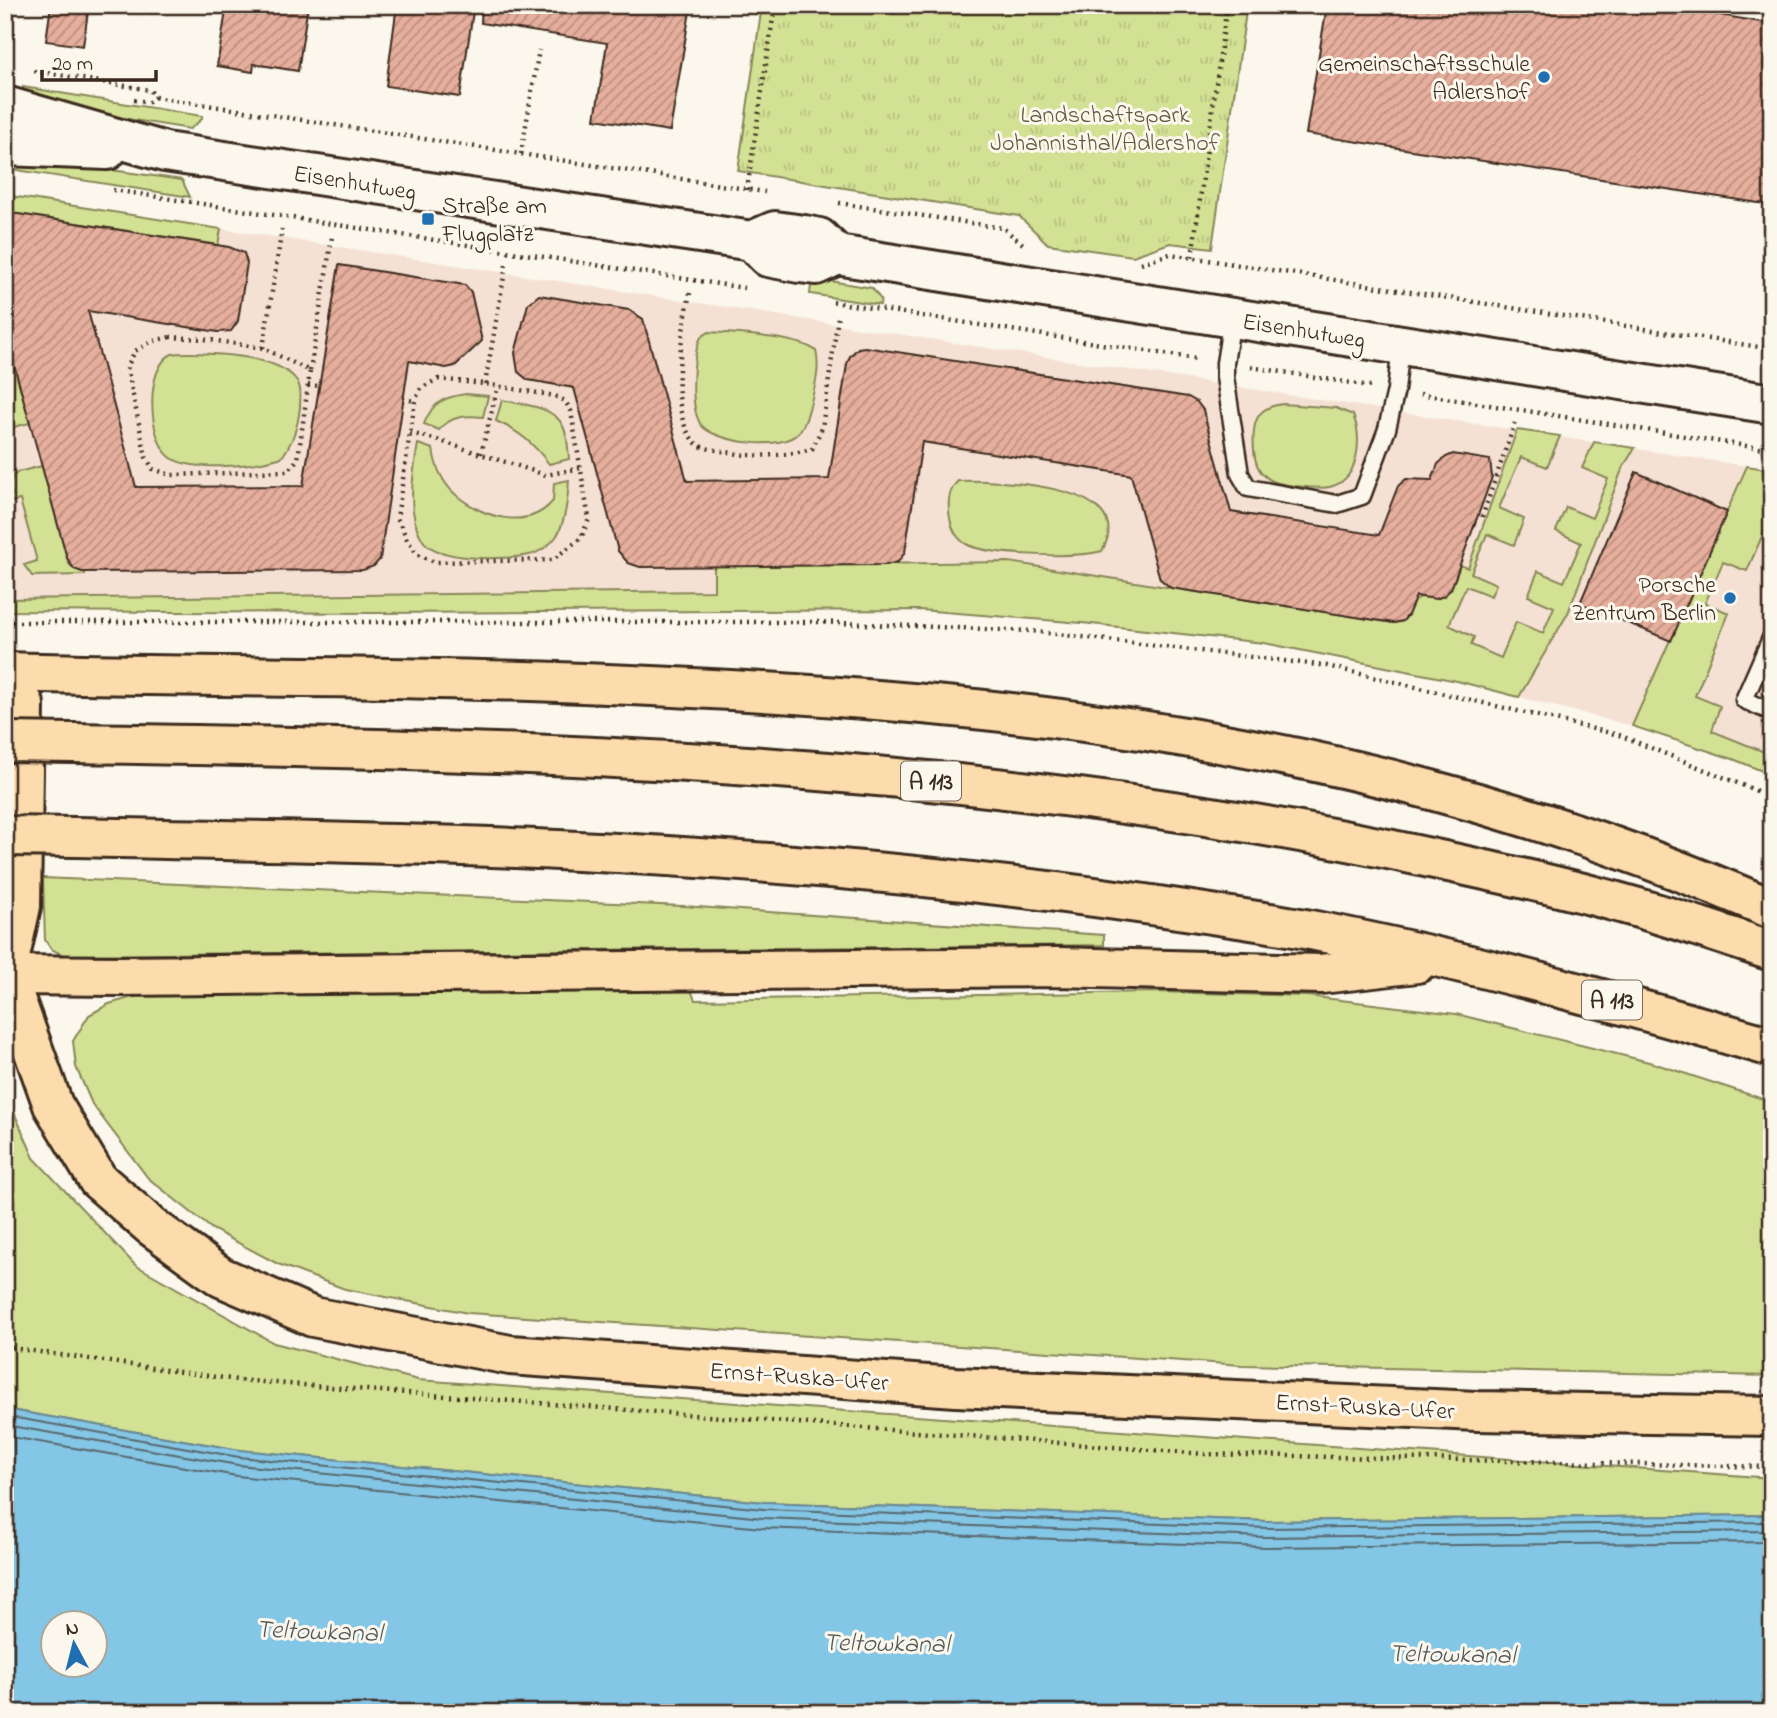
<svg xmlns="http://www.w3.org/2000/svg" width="1777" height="1718" viewBox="0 0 1777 1718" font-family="'Indie Flower',sans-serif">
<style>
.built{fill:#f5e1d4}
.grass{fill:#d3e194;stroke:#878659;stroke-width:2}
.park{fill:url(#park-tufts);stroke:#878659;stroke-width:2}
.water{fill:#84c6e5;stroke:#678895;stroke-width:2;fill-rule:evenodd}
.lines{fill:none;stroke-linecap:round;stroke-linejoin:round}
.shore{stroke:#58686e;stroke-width:2}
.building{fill:url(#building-hatch);stroke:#3b2a1e;stroke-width:2}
.lane-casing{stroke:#3b2a1e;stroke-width:21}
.secondary-casing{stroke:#3b2a1e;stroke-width:44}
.primary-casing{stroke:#3b2a1e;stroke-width:44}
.highway-casing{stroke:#3b2a1e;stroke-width:44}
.path{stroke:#3b2a1e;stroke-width:4.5;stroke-dasharray:2 5;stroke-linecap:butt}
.lane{stroke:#fbf7ec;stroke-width:16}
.secondary{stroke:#fbf7ec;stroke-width:38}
.primary{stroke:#fcdcac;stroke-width:38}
.highway{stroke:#fcdcac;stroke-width:38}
.highway-bridge-casing{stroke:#3b2a1e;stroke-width:44;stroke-linecap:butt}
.highway-bridge{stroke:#fcdcac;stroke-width:38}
.poi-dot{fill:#1f6fb2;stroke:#fbf7ec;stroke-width:2.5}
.labels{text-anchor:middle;stroke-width:6;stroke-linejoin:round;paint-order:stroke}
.shield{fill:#fbf7ec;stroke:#75685c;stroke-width:2}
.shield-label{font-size:23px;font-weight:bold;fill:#3b2a1e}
.poi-label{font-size:24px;fill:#3b2a1e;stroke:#fbf7ec;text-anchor:end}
.park-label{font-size:24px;fill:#61583c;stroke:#fbf7ec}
.street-label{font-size:24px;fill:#3b2a1e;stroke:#fbf7ec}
.water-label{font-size:26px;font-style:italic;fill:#51595a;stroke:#fbf7ec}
</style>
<defs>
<pattern id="park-tufts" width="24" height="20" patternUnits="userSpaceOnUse" patternTransform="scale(1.75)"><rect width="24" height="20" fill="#d3e194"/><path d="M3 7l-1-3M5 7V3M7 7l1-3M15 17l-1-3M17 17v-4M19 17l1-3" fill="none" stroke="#b6c17f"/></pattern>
<pattern id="building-hatch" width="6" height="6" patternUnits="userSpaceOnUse" patternTransform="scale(1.75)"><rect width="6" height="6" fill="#e6ae9d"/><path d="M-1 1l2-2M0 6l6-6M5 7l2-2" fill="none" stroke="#bc8e7f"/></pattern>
</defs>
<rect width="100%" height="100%" fill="#fbf7ec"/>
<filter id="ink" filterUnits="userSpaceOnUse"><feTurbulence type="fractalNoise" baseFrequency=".0143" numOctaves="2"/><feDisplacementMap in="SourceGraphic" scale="14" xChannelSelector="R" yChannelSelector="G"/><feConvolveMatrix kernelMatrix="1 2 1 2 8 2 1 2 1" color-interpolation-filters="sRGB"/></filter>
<g filter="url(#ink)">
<!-- built -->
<path class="built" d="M 5,195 L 1772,470 L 1772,775 L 1733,759 L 1632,726 L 1457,681 L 1264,643 L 1082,623 L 919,610 L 373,613 L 5,611 Z"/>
<!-- grass -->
<path class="grass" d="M 23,87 L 202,116 L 202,119 L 190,129 L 90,113 L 22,97 Z
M 12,156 L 182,180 L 190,197 L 10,169 Z
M 5,195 L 221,229 L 218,245 L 5,212 Z
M 812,278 L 872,288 L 881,300 L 880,305 L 810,294 Z
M 5,332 L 30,423 L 5,429 L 5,406 L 12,404 L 5,378 Z
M 709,332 C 734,334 797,336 816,351 C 820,366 816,383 812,398 C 809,409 806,425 798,433 C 782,451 718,443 702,426 C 689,411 692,355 701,337 Z
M 188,353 C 217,354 279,355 297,381 C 302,388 300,399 300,407 C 298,427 293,442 282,457 C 258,465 190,473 170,457 C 148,440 144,367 172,354 C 176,353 184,353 188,353 Z
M 466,394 L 488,396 L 483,417 C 465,415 451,416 439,430 L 424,424 C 432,403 443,397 466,394 Z
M 502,400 C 521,404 554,406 563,426 C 568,436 568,448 569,459 L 549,464 C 534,444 519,431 496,421 Z
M 1283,404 L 1336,408 L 1353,415 C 1362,437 1360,477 1333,486 C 1322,490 1307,487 1295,486 C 1282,484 1270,483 1261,472 C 1253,462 1253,443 1254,430 C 1256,412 1266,406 1283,404 Z
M 1517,430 L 1560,436 L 1547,467 L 1521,457 L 1499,508 L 1524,519 L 1514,545 L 1487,534 L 1471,573 L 1496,584 L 1491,596 L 1466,586 L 1449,625 L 1474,637 L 1471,645 L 1501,658 L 1516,622 L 1543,633 L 1554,607 L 1528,596 L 1538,571 L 1564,582 L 1581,543 L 1556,531 L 1566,507 L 1592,518 L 1608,479 L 1582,468 L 1594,442 L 1635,448 L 1623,467 L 1568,613 L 1519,697 L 1457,681 L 1264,643 L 1082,623 L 920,610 L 373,613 L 5,611 L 5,599 L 714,591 L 714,566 L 1009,562 L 1394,623 L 1403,621 L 1414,601 L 1421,597 C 1450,601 1451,590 1460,565 L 1468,568 Z
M 418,444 L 433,449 C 435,465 442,482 454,493 C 480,517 527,532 553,501 L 554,483 L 569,480 C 568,497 566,522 556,537 C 550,545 539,553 529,555 C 505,560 435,562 422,539 C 406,512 413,473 418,444 Z
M 42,466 L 69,564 L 74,569 L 85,572 L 85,575 L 32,576 L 24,565 L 37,561 L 20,500 L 6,503 L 5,497 L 12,495 L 10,486 L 12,477 L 18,472 Z
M 1747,466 L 1772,470 L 1772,513 L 1747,571 L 1723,562 L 1705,603 L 1729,613 L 1695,696 L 1720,706 L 1712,731 L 1772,755 L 1772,775 L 1733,759 L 1632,726 Z
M 958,481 C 994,480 1141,483 1102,551 C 1078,558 988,556 966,544 C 954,537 950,523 949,511 C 948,499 949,490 958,481 Z
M 43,878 L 683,906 L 1104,935 L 1104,945 L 63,955 L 51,949 L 45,940 Z
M 691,990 L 695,1000 L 1158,992 L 1307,996 L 1456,1014 L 1653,1063 L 1772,1102 L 1772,1376 L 1242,1365 L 468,1313 L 345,1289 L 278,1264 L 212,1229 L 148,1178 L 92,1104 L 76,1067 L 73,1041 L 89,1015 L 109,1004 L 140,995 Z
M 5,1092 L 34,1158 L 135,1265 L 274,1343 L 418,1380 L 1772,1478 L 1772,1515 L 1267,1521 L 764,1502 L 240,1450 L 5,1409 Z"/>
<!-- park -->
<path class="park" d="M 762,5 L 1247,5 L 1212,248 L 1170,243 L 1133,256 L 1048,244 L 1019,216 L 738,171 Z"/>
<!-- water -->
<path class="water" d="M 5,1409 L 240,1450 L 764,1502 L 1267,1521 L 1772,1515 L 1772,1713 L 5,1713 ZM 52,1624 L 94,1624 L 94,1666 L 52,1666 Z"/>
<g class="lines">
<!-- shore -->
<path class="shore" d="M 5,1416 L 239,1457 L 764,1509 L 1267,1528 L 1772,1522
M 5,1425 L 238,1465 L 763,1518 L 1266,1537 L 1772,1531
M 5,1436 L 237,1476 L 762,1528 L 1266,1547 L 1772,1542"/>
</g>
<!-- building -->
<path class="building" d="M 51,5 L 89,5 L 83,46 L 46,41 Z
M 227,5 L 308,5 L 298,71 L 254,64 L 253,72 L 217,66 Z
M 397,5 L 474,5 L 460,97 L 386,86 Z
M 482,5 L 691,5 L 670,131 L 595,119 L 607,43 L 481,23 Z
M 1327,5 L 1663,5 L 1772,24 L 1772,205 L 1306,134 Z
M 5,212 L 229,247 L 244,253 L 247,263 L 238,321 L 231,331 L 218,332 L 88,311 L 136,487 L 303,486 L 339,265 L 465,285 L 471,292 L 482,341 L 455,366 L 446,368 L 409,361 L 380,559 L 374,566 L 363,570 L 82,572 L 74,569 L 67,558 L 5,332 Z
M 539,295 L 629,310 L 643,319 L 687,481 L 829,479 L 847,364 L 850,356 L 858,348 L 865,347 L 1188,397 L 1197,402 L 1203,410 L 1231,512 L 1379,535 L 1398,486 L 1406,479 L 1432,480 L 1438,464 L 1446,457 L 1453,454 L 1490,460 L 1492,477 L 1451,589 L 1444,596 L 1436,599 L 1416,596 L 1408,615 L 1403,621 L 1394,623 L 1171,588 L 1160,579 L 1131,475 L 922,442 L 905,552 L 898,562 L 886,565 L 640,567 L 628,563 L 618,551 L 574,388 L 528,380 L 518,372 L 515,353 L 528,304 Z
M 1636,472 L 1727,512 L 1671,641 L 1580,603 Z"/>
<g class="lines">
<!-- lane casing -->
<g class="lane-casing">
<path id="lane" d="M 1232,319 L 1225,363 L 1225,377 L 1240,474 L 1248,488 L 1337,504 L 1362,496 L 1387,429 L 1396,390 L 1401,346
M 1772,636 L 1744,700 L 1772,712"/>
</g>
<!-- secondary casing -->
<g class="secondary-casing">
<path id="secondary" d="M 5,106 L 165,152 L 752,241 L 775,231 L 804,235 L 819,238 L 837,255
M 5,146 L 107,150
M 752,241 L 768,257 L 799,263 L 816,265 L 837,255 L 1772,404"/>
</g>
<!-- primary casing -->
<g class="primary-casing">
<path id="primary" d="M 5,672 L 24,704 L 21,906 L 6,975
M 5,971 L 53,1105 L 98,1180 L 151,1226 L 221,1277 L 313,1317 L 510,1355 L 956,1387 L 1477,1411 L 1772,1416"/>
</g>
<!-- highway casing -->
<g class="highway-casing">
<path id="highway" d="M 5,672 C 198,678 390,675 583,683 C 865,694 1158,716 1431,790 C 1548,821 1661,861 1772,909
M 73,743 C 527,750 985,760 1430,858 C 1509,875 1588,892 1665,916 C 1701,927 1736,939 1772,951
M 76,837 C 236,841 398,842 558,850 C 768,860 977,878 1185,910 C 1230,917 1276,923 1321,932 C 1474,962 1622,1004 1772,1047
M 5,975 L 120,976 L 1058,967 L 1321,974 L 1417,963"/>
</g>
<!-- path -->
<path class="path" d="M 34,71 L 150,90 L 155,97 L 765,192
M 134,100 L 149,102 L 155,97
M 521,154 L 539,50
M 113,190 L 744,288
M 747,190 L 775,5
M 839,203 L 1003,228 L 1023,244
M 1192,257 L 1227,5
M 1141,263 L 1170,254 L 1772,349
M 690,293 C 683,329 665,417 697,444 C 703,449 718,450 727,452 C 756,458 784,456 812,449 L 822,428 L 838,317
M 833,302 L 1197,359
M 170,337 L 204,339 L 263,348 L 310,371 L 298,459 L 288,471 L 171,475 L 153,469 L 146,457 L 127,367 L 135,351 L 153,341 Z
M 263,348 L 282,229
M 1251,367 L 1370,386
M 310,371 L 332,237
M 438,379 L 485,384 L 555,396 L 565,401 L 571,411 L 589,519 L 581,538 L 552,560 L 435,562 L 418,555 L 408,541 L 397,518 L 415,401 L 421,388 Z
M 485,384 L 506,265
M 308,385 L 319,386
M 1420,394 L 1772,450
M 403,399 L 415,401
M 410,433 L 434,439 L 546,475 L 581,468
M 481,454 L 498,386
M 1482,517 L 1515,423
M 5,622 L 817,622 L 1031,631 L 1327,666 L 1619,735 L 1772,797
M 5,1347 L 237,1380 L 1204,1454 L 1772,1467"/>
<!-- lane -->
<use href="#lane" class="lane"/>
<!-- secondary -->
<use href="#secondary" class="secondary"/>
<!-- primary -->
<use href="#primary" class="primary"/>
<!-- highway -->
<use href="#highway" class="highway"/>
<!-- highway-bridge casing -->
<g class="highway-bridge-casing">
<path id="highway-bridge" d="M 5,742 L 73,743
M 5,836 L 76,837"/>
</g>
<!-- highway-bridge -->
<use href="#highway-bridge" class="highway-bridge"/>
</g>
</g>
<!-- markers -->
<g class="poi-dot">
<circle cx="1544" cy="77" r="7"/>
<rect x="421" y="212" width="14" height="14" rx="3.5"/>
<circle cx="1730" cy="598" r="7"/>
</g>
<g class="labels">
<!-- shield labels -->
<g class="shield">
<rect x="901" y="761.5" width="60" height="39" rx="5"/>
<rect x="1582" y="980.5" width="60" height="39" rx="5"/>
</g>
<g class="shield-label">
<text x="931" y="789">A 113</text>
<text x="1612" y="1008">A 113</text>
</g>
<!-- poi labels -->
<g class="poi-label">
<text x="1530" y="71">Gemeinschaftsschule<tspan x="1530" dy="28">Adlershof</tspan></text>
<text x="442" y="213" text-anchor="start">Straße am<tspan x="442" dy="28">Flugplatz</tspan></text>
<text x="1716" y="592">Porsche<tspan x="1716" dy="28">Zentrum Berlin</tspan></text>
</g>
<!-- park labels -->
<g class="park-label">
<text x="1105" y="122">Landschaftspark<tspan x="1105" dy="28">Johannisthal/Adlershof</tspan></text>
</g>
<!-- street labels -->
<g class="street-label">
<text transform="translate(355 182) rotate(9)" y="8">Eisenhutweg</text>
<text transform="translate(1304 330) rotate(9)" y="8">Eisenhutweg</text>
<text transform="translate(799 1376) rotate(4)" y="8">Ernst-Ruska-Ufer</text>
<text transform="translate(1365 1406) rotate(3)" y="8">Ernst-Ruska-Ufer</text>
</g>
<!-- water labels -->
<g class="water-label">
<text transform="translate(319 1630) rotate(2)" y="9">Teltowkanal</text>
<text transform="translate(886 1642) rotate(1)" y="9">Teltowkanal</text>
<text transform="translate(1452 1653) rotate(1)" y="9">Teltowkanal</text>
</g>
</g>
<!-- margin -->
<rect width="1777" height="1718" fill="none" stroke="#fbf7ec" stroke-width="28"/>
<rect x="14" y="14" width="1749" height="1690" fill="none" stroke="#3b2a1e" stroke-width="2.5" filter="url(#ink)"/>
<!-- north arrow -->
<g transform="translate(74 1644) rotate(353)"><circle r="33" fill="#fbf7ec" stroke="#aea59a" stroke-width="2"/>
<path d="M0-5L12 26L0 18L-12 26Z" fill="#1f6fb2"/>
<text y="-10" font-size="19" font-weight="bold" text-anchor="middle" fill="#3b2a1e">N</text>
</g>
<!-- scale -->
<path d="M42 70v10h114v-10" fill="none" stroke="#3b2a1e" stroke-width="3.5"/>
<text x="52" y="70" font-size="21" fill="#3b2a1e" stroke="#fbf7ec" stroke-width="5" paint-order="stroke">20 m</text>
</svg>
